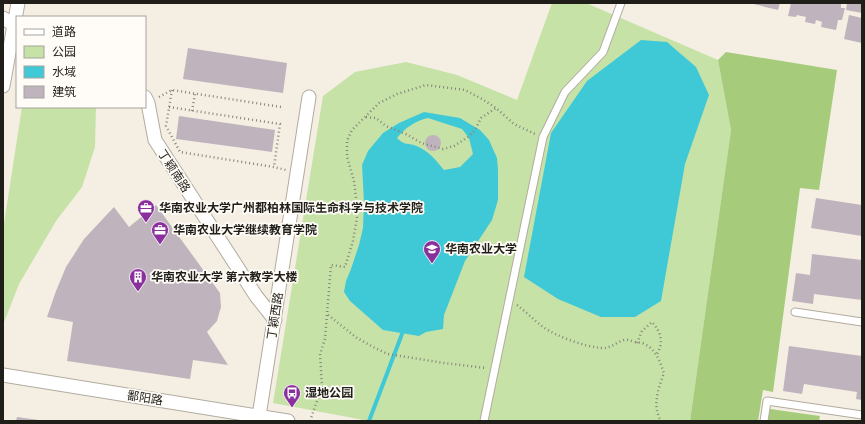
<svg xmlns="http://www.w3.org/2000/svg" width="865" height="424" viewBox="0 0 865 424" font-family="'Fira Sans Condensed','Noto Sans SC',sans-serif">
<style>
.green{fill:#c6e2a7}
.forest{fill:#a6cb7a}
.water{fill:#3fc9d6;fill-rule:evenodd}
.lines{fill:none;stroke-linecap:round;stroke-linejoin:round}
.stream{stroke:#3fc9d6;stroke-width:4}
.building{fill:#bfb4bd}
.lane-casing{stroke:#b2aca0;stroke-width:9}
.street-casing{stroke:#b2aca0;stroke-width:15}
.path{stroke:#87847b;stroke-width:2.5;stroke-dasharray:1 3;stroke-linecap:butt}
.lane{stroke:#fff;stroke-width:7}
.street{stroke:#fff;stroke-width:13}
.labels{text-anchor:middle;stroke-width:3.5;stroke-linejoin:round;paint-order:stroke}
.street-label{font-size:12px;fill:#201e19;stroke:#fffcf7}
.poi-label{font-size:12px;font-weight:bold;fill:#201e19;stroke:#fffcf7;text-anchor:start}
</style>
<rect width="100%" height="100%" fill="#f4efe2"/>
<!-- green -->
<path class="green" d="M 552,3 L 586,3 L 718,60 L 731,130 L 690,421 L 369,421 L 273,403 L 323,96 L 355,72 L 406,62 L 457,75 L 517,100 Z
M 22,107 L 96,107 L 95,147 L 82,187 L 56,221 L 19,284 L 3,325 L 3,230 Z"/>
<!-- forest -->
<path class="forest" d="M 726,52 L 837,70 L 819,190 L 800,188 L 773,392 L 763,390 L 758,421 L 690,421 L 731,130 L 718,60 Z
M 770,409 L 820,416 L 819,421 L 768,421 Z"/>
<!-- water -->
<path class="water" d="M 641,40 L 667,42 L 696,67 L 709,95 L 685,164 L 661,301 L 635,317 L 601,317 L 558,299 L 524,277 L 551,133 L 587,81 Z
M 424,112 L 460,118 L 480,130 L 489,140 L 497,158 L 498,170 L 498,200 L 492,220 L 465,261 L 444,315 L 443,329 L 426,332 L 419,336 L 383,330 L 350,301 L 344,292 L 346,281 L 351,269 L 359,245 L 363,228 L 364,203 L 362,165 L 368,151 L 383,133 L 399,123 ZM 428,118 L 462,129 L 469,138 L 473,154 L 460,167 L 444,170 C 435,159 428,150 414,145 C 406,143 404,145 397,138 C 405,128 415,121 428,118 Z"/>
<g class="lines">
<!-- stream -->
<path class="stream" d="M 369,421 L 402,334"/>
</g>
<!-- building -->
<path class="building" d="M 749,3 L 780,3 L 778,10 Z
M 791,3 L 835,3 L 841,4 L 841,8 L 845,8 L 842,20 L 838,20 L 836,30 L 821,27 L 822,22 L 816,20 L 815,24 L 805,22 L 806,17 L 797,15 L 796,17 L 788,16 Z
M 847,3 L 862,3 L 862,13 L 846,10 Z
M 849,15 L 862,18 L 862,43 L 844,39 Z
M 188,48 L 287,63 L 283,93 L 183,79 Z
M 179,116 L 275,130 L 272,152 L 176,139 Z
M425 143a8 8 0 1 1 16 0a8 8 0 1 1-16 0Z
M 816,198 L 862,205 L 862,236 L 811,228 Z
M 156,205 L 220,293 L 221,307 L 217,321 L 207,332 L 228,365 L 193,360 L 190,379 L 67,361 L 73,322 L 47,317 L 56,291 L 66,267 L 84,239 L 114,207 L 129,227 Z
M 812,254 L 862,260 L 862,300 L 814,294 L 813,304 L 792,301 L 796,273 L 810,275 Z
M 789,346 L 862,356 L 862,400 L 856,399 L 857,392 L 804,384 L 802,394 L 783,391 Z
M 17,417 L 39,420 L 39,421 L 16,421 Z"/>
<g class="lines">
<!-- lane casing -->
<g class="lane-casing">
<path id="lane" d="M 795,312 L 862,322
M 484,421 L 543,137 L 565,92 L 603,52 L 621,3
M 764,421 L 767,401 L 862,415"/>
</g>
<!-- street casing -->
<g class="street-casing">
<path id="street" d="M 3,18 L 14,25
M 3,86 L 18,3
M 145,97 L 148,103 L 155,140 L 256,296 L 275,320
M 3,375 L 288,421
M 259,416 L 309,97"/>
</g>
<!-- path -->
<path class="path" d="M 172,90 L 166,126 L 180,152 L 274,167 L 286,170
M 159,97 L 172,90 L 281,107
M 169,107 L 280,124 L 274,167
M 192,111 L 195,94
M 366,117 L 376,118 L 386,126 L 408,135 L 421,143 L 443,149 L 454,146 L 468,137 L 475,130 L 481,118 L 496,108
M 517,305 C 526,312 534,320 543,327 C 558,337 583,346 601,348 C 610,349 615,343 624,340 C 628,339 631,341 635,342 C 638,343 642,342 644,344 C 656,349 660,362 664,373 C 658,389 652,406 661,421
M 328,315 L 357,338 L 375,348 L 388,354 L 444,363 L 486,368
M 637,343 L 642,331 L 652,322 C 661,332 664,342 657,354
M 310,421 L 322,387 L 320,354 L 325,339 L 331,265 L 345,267 L 353,241 L 357,218 L 356,198 L 354,181 L 347,157 L 347,141 L 352,130 L 379,103 L 397,94 L 426,85 L 465,90 L 482,99 L 496,108 L 514,124 L 535,134"/>
<!-- lane -->
<use href="#lane" class="lane"/>
<!-- street -->
<use href="#street" class="street"/>
</g>
<!-- icons -->
<defs>
<g id="office-pin" transform="scale(0.9)"><path d="M0 17L-7.5 6A9.5 9.5 0 1 1 7.5 6Z" fill="#89309d" stroke="#fffcf7"/><path d="M-6-3h4V-5.5h4V-3h4V5H-6ZM-1-4.5V-3h2v-1.5ZM-6 0V1H6V0Z" fill="#fff"/></g>
<g id="university-pin" transform="scale(0.9)"><path d="M0 17L-7.5 6A9.5 9.5 0 1 1 7.5 6Z" fill="#89309d" stroke="#fffcf7"/><path d="M0-5L7-2L0 1L-7-2ZM-4 1L0 2.5L4 1V4Q0 6-4 4Z" fill="#fff"/></g>
<g id="building-pin" transform="scale(0.9)"><path d="M0 17L-7.5 6A9.5 9.5 0 1 1 7.5 6Z" fill="#89309d" stroke="#fffcf7"/><path d="M-4-6H4V6H1V3H-1V6H-4ZM-2.5-4.3h1.7v1.8h-1.7ZM.8-4.3h1.7v1.8H.8ZM-2.5-1h1.7V.8h-1.7ZM.8-1h1.7V.8H.8Z" fill="#fff"/></g>
<g id="bus-pin" transform="scale(0.9)"><path d="M0 17L-7.5 6A9.5 9.5 0 1 1 7.5 6Z" fill="#89309d" stroke="#fffcf7"/><path d="M-5-6H5V4H4V6H2V4H-2V6H-4V4H-5ZM-3.5-4V0h7V-4ZM-3.5 1.2v1.5H-2V1.2ZM2 1.2v1.5H3.5V1.2Z" fill="#fff"/></g>
</defs>
<g fill-rule="evenodd">
<use href="#office-pin" x="146" y="208"/>
<use href="#office-pin" x="160" y="230"/>
<use href="#university-pin" x="432" y="249"/>
<use href="#building-pin" x="138" y="277"/>
<use href="#bus-pin" x="292" y="393"/>
</g>
<g class="labels">
<!-- street labels -->
<g class="street-label">
<text transform="translate(174 171) rotate(57)" y="4">丁颖南路</text>
<text transform="translate(275 316) rotate(-81)" y="4">丁颖西路</text>
<text transform="translate(145 398) rotate(9)" y="4">鄱阳路</text>
</g>
<!-- poi labels -->
<g class="poi-label">
<text x="159" y="212">华南农业大学广州都柏林国际生命科学与技术学院</text>
<text x="173" y="234">华南农业大学继续教育学院</text>
<text x="445" y="253">华南农业大学</text>
<text x="151" y="281">华南农业大学 第六教学大楼</text>
<text x="305" y="397">湿地公园</text>
</g>
</g>
<!-- border -->
<rect width="865" height="424" fill="none" stroke="#201e19" stroke-width="8"/>
<!-- legend -->
<rect x="16" y="16" width="130" height="92" fill="#fffcf7" stroke="#a6a39e"/>
<rect x="24" y="29" width="20" height="6" fill="#ffffff" stroke="#a6a39e"/>
<text x="52" y="36" font-size="12" fill="#201e19">道路</text>
<rect x="24" y="46" width="20" height="12" fill="#c6e2a7" stroke="#a6a39e"/>
<text x="52" y="56" font-size="12" fill="#201e19">公园</text>
<rect x="24" y="66" width="20" height="12" fill="#3fc9d6" stroke="#a6a39e"/>
<text x="52" y="76" font-size="12" fill="#201e19">水域</text>
<rect x="24" y="86" width="20" height="12" fill="#bfb4bd" stroke="#a6a39e"/>
<text x="52" y="96" font-size="12" fill="#201e19">建筑</text>
</svg>
